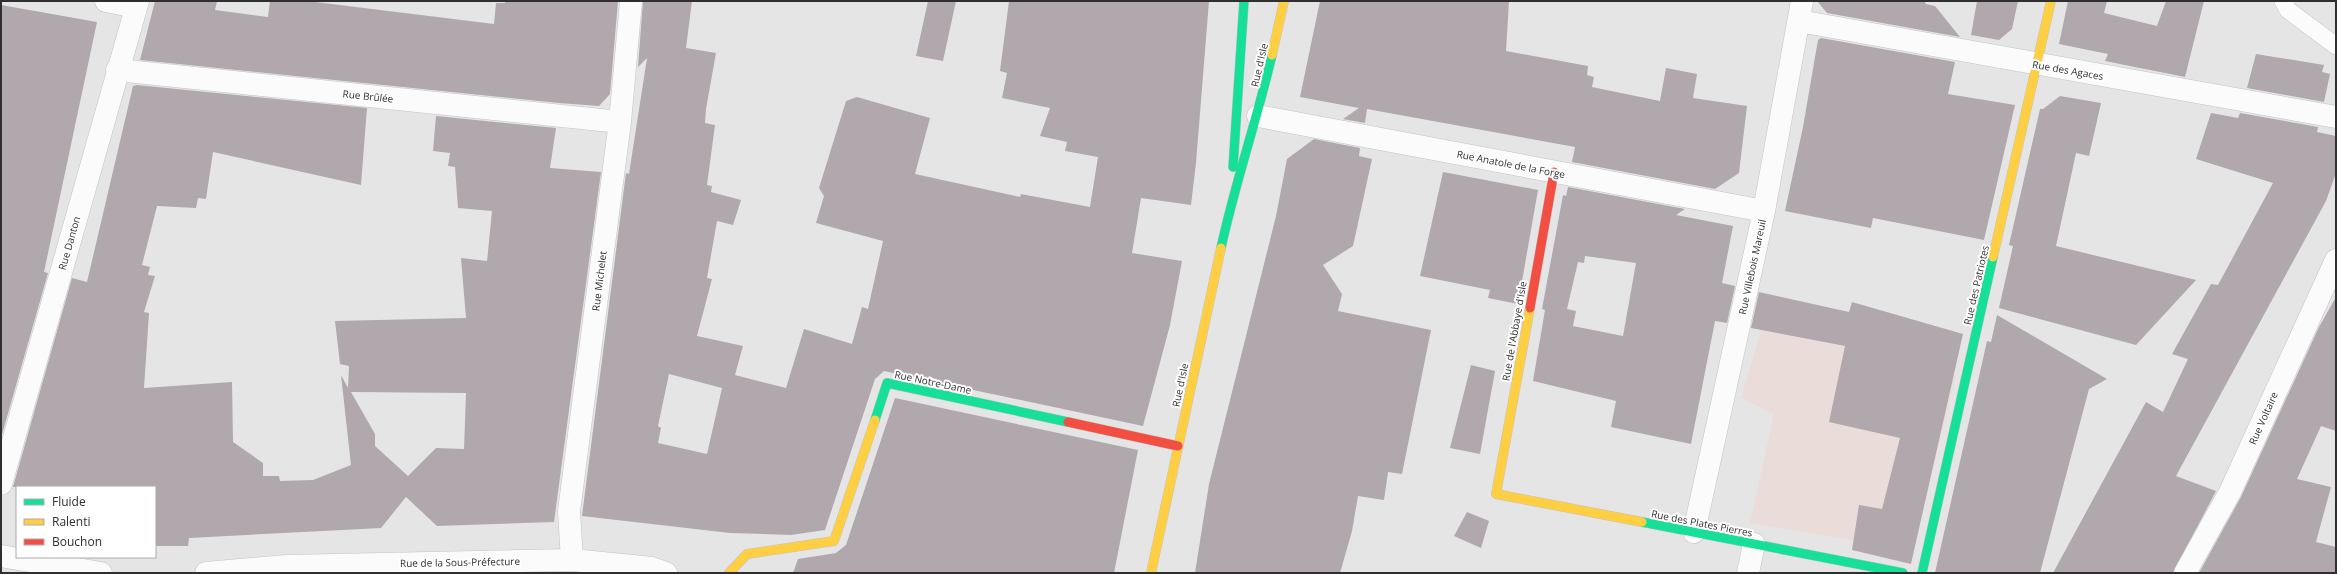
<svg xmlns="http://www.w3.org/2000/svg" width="2337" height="574" viewBox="0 0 2337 574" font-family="'Open Sans',sans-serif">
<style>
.education{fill:#eadcd9}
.building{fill:#b0a8ac;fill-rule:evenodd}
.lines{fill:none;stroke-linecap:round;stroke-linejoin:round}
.lane-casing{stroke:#c2c3c4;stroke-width:18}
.street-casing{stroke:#c2c3c4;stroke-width:23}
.fast-casing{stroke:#c2c3c4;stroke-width:10}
.slow-casing{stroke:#c2c3c4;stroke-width:10}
.jam-casing{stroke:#c2c3c4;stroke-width:10}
.lane{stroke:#fbfbfb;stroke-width:17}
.street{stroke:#fbfbfb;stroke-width:22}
.fast{stroke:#16e098;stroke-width:9}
.slow{stroke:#ffcf43;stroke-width:9}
.jam{stroke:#f24e42;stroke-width:9}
.labels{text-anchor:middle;stroke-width:4;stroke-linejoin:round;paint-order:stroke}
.street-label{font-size:10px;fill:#2f2f30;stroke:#fff}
</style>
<rect width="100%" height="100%" fill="#e5e5e6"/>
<!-- education -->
<path class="education" d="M 1761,330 L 1840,346 L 1956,375 L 1913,550 L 1750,523 L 1774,414 L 1741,398 Z"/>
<!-- building -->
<path class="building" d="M 155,1 L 217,1 L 215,10 L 268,17 L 270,1 L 307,1 L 494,24 L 496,3 L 505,3 L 505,1 L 618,1 L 610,94 L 599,106 L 559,103 L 140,60 Z
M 643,1 L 692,1 L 686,48 L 716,53 L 706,109 L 705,123 L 715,125 L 707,185 L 712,186 L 711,192 L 741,200 L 733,225 L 717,221 L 707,278 L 712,279 L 697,336 L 743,346 L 735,375 L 786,388 L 804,329 L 852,344 L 862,307 L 868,309 L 883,241 L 816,223 L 824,196 L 819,188 L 846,101 L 857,97 L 930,118 L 915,174 L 1020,197 L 1021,194 L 1090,207 L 1098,157 L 1065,151 L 1067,142 L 1040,136 L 1050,108 L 1002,98 L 1007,73 L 1000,71 L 1009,1 L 1209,1 L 1196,163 L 1191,205 L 1141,198 L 1132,253 L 1182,261 L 1170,325 L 1143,426 L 884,371 L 875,379 L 825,530 L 791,535 L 730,533 L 582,516 L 626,173 L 629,174 L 647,58 L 638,67 ZM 669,374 L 722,388 L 707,454 L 658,443 L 661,428 L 658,426 Z
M 928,1 L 956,1 L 943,61 L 916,56 Z
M 1320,1 L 1509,1 L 1506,51 L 1588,66 L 1587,75 L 1594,77 L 1592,87 L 1660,101 L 1666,68 L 1697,74 L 1693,98 L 1747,106 L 1739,173 L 1715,189 L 1572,162 L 1575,147 L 1367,109 L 1365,123 L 1343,119 L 1359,108 L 1300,97 Z
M 1817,1 L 1924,1 L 1926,4 L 1935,6 L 1960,37 L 1827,13 Z
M 1977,1 L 2018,1 L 2012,29 L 1999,40 L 1971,35 Z
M 2068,1 L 2107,1 L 2104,13 L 2157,26 L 2166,1 L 2204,1 L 2185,77 L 2105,61 L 2108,54 L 2059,44 Z
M 1,5 L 97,22 L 44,272 L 48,273 L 1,438 Z
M 1821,38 L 1955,62 L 1948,94 L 2015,105 L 1984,240 L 1873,218 L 1871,228 L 1785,211 L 1803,127 L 1818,40 Z
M 2256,54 L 2324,65 L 2322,72 L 2330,74 L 2324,102 L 2247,88 Z
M 137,85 L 367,108 L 361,185 L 213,152 L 206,199 L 198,198 L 196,208 L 157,206 L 142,265 L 150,267 L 148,275 L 155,276 L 144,312 L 149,313 L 144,388 L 232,382 L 233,442 L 263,463 L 263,476 L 279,476 L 280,481 L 313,480 L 351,465 L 341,375 L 348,388 L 349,366 L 340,364 L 335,321 L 466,318 L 461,258 L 487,261 L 492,211 L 458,208 L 455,167 L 448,166 L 450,153 L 433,151 L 436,116 L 556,128 L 550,168 L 601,172 L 554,522 L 437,526 L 406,497 L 381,528 L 189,538 L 188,546 L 155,546 L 155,487 L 13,487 L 72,278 L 87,282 L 133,86 ZM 351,392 L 466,393 L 464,449 L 436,448 L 408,476 L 375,446 L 375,434 Z
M 2060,96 L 2101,103 L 2089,156 L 2076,153 L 2056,246 L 2196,280 L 2136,345 L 1999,308 L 2013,246 L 2009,245 L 2040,109 L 2043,109 Z
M 2211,113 L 2238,118 L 2240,113 L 2318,127 L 2317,132 L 2336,136 L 2336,173 L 2326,201 L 2176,476 L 2216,491 L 2173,573 L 2053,573 L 2146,402 L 2163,412 L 2188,359 L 2172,354 L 2211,284 L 2218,285 L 2273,183 L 2196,159 Z
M 1314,139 L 1360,148 L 1359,156 L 1372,159 L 1353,246 L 1323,265 L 1342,294 L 1338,311 L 1431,330 L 1402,474 L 1388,472 L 1384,500 L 1358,496 L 1352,531 L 1340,573 L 1195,573 L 1209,484 L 1276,216 L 1287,159 Z
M 1443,172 L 1538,190 L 1518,304 L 1488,298 L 1490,290 L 1420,276 Z
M 1568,187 L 1685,209 L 1676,215 L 1733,226 L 1722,283 L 1735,286 L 1727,323 L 1715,321 L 1691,444 L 1611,427 L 1616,401 L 1533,381 L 1545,310 L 1542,309 L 1563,195 L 1566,196 ZM 1585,256 L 1636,263 L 1623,336 L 1573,326 L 1576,311 L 1567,309 L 1578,262 L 1584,263 Z
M 1759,292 L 1849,312 L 1852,302 L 1963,334 L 1911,564 L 1852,550 L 1859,505 L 1882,509 L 1900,438 L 1829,422 L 1845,346 L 1751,328 Z
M 2336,297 L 2336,431 L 2321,426 L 2297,479 L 2331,487 L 2316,542 L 2336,547 L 2336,573 L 2199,573 L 2241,497 L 2319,327 Z
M 1997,315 L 2107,379 L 2089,389 L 2040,573 L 1935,573 L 1987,341 L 1991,342 Z
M 1471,365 L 1495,371 L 1480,454 L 1450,448 Z
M 895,398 L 1138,450 L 1114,573 L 793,573 L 798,559 L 836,553 L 846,545 Z
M 1467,512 L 1489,521 L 1481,548 L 1454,536 Z"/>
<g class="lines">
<!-- lane casing -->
<g class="lane-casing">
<path id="lane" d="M 2283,1 L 2288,10 L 2336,46"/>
</g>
<!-- street casing -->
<g class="street-casing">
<path id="street" d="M 106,1 L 136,7
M 1799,21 L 2336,117
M 117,70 L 620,122
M 1258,116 L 1764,211
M 1,484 L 138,1
M 1694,532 L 1764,211 L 1802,1
M 1,556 L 101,573
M 572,560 L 569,511 L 620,122 L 631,1
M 206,573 L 286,566 L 572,560 L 652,568 L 666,573
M 1748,573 L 1754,544
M 2185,573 L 2230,492 L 2336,260"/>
</g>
<!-- fast casing -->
<g class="fast-casing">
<path id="fast" d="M 1233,167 L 1244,1
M 1221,248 C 1235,183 1257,120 1272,55
M 875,420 L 887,383 L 1068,422
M 1642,522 L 1903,573
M 1922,573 L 1993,257"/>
</g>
<!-- slow casing -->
<g class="slow-casing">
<path id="slow" d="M 1272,55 L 1284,1
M 1993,257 L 2051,1
M 1530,308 L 1496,494 L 1642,522
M 729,573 L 747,554 L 834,541 L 875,420
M 1151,573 L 1221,248"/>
</g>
<!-- jam casing -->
<g class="jam-casing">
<path id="jam" d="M 1530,308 L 1554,172
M 1068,422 L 1178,446"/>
</g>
<!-- lane -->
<use href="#lane" class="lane"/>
<!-- street -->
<use href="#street" class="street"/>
<!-- fast -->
<use href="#fast" class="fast"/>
<!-- slow -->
<use href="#slow" class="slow"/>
<!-- jam -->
<use href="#jam" class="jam"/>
</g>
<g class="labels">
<!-- street labels -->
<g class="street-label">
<text transform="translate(1259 65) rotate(-77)" y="4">Rue d'Isle</text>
<text transform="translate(2068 70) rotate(10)" y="4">Rue des Agaces</text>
<text transform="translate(368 96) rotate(6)" y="4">Rue Brûlée</text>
<text transform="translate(1511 164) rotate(11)" y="4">Rue Anatole de la Forge</text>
<text transform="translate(69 243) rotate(-74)" y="4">Rue Danton</text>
<text transform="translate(1752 267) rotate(-78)" y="4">Rue Villebois Mareuil</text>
<text transform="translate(599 281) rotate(-83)" y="4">Rue Michelet</text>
<text transform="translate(1976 285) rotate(-77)" y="4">Rue des Patriotes</text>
<text transform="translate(1514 331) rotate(-80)" y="4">Rue de l'Abbaye d'Isle</text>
<text transform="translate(933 382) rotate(12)" y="4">Rue Notre-Dame</text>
<text transform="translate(1180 385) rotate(-78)" y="4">Rue d'Isle</text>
<text transform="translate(2263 418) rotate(-66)" y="4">Rue Voltaire</text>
<text transform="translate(1702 523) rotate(11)" y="4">Rue des Plates Pierres</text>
<text transform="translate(460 562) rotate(-1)" y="4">Rue de la Sous-Préfecture</text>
</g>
</g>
<!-- border -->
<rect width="2337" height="574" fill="none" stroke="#2f2f30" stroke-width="4"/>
<!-- legend -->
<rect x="16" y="486" width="140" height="72" fill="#ffffff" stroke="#acacac"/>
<rect x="24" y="499" width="20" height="6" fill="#16e098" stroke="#acacac"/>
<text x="52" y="506" font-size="12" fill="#2f2f30">Fluide</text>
<rect x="24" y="519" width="20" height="6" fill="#ffcf43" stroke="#acacac"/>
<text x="52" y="526" font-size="12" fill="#2f2f30">Ralenti</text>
<rect x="24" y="539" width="20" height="6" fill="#f24e42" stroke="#acacac"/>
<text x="52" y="546" font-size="12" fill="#2f2f30">Bouchon</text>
</svg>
